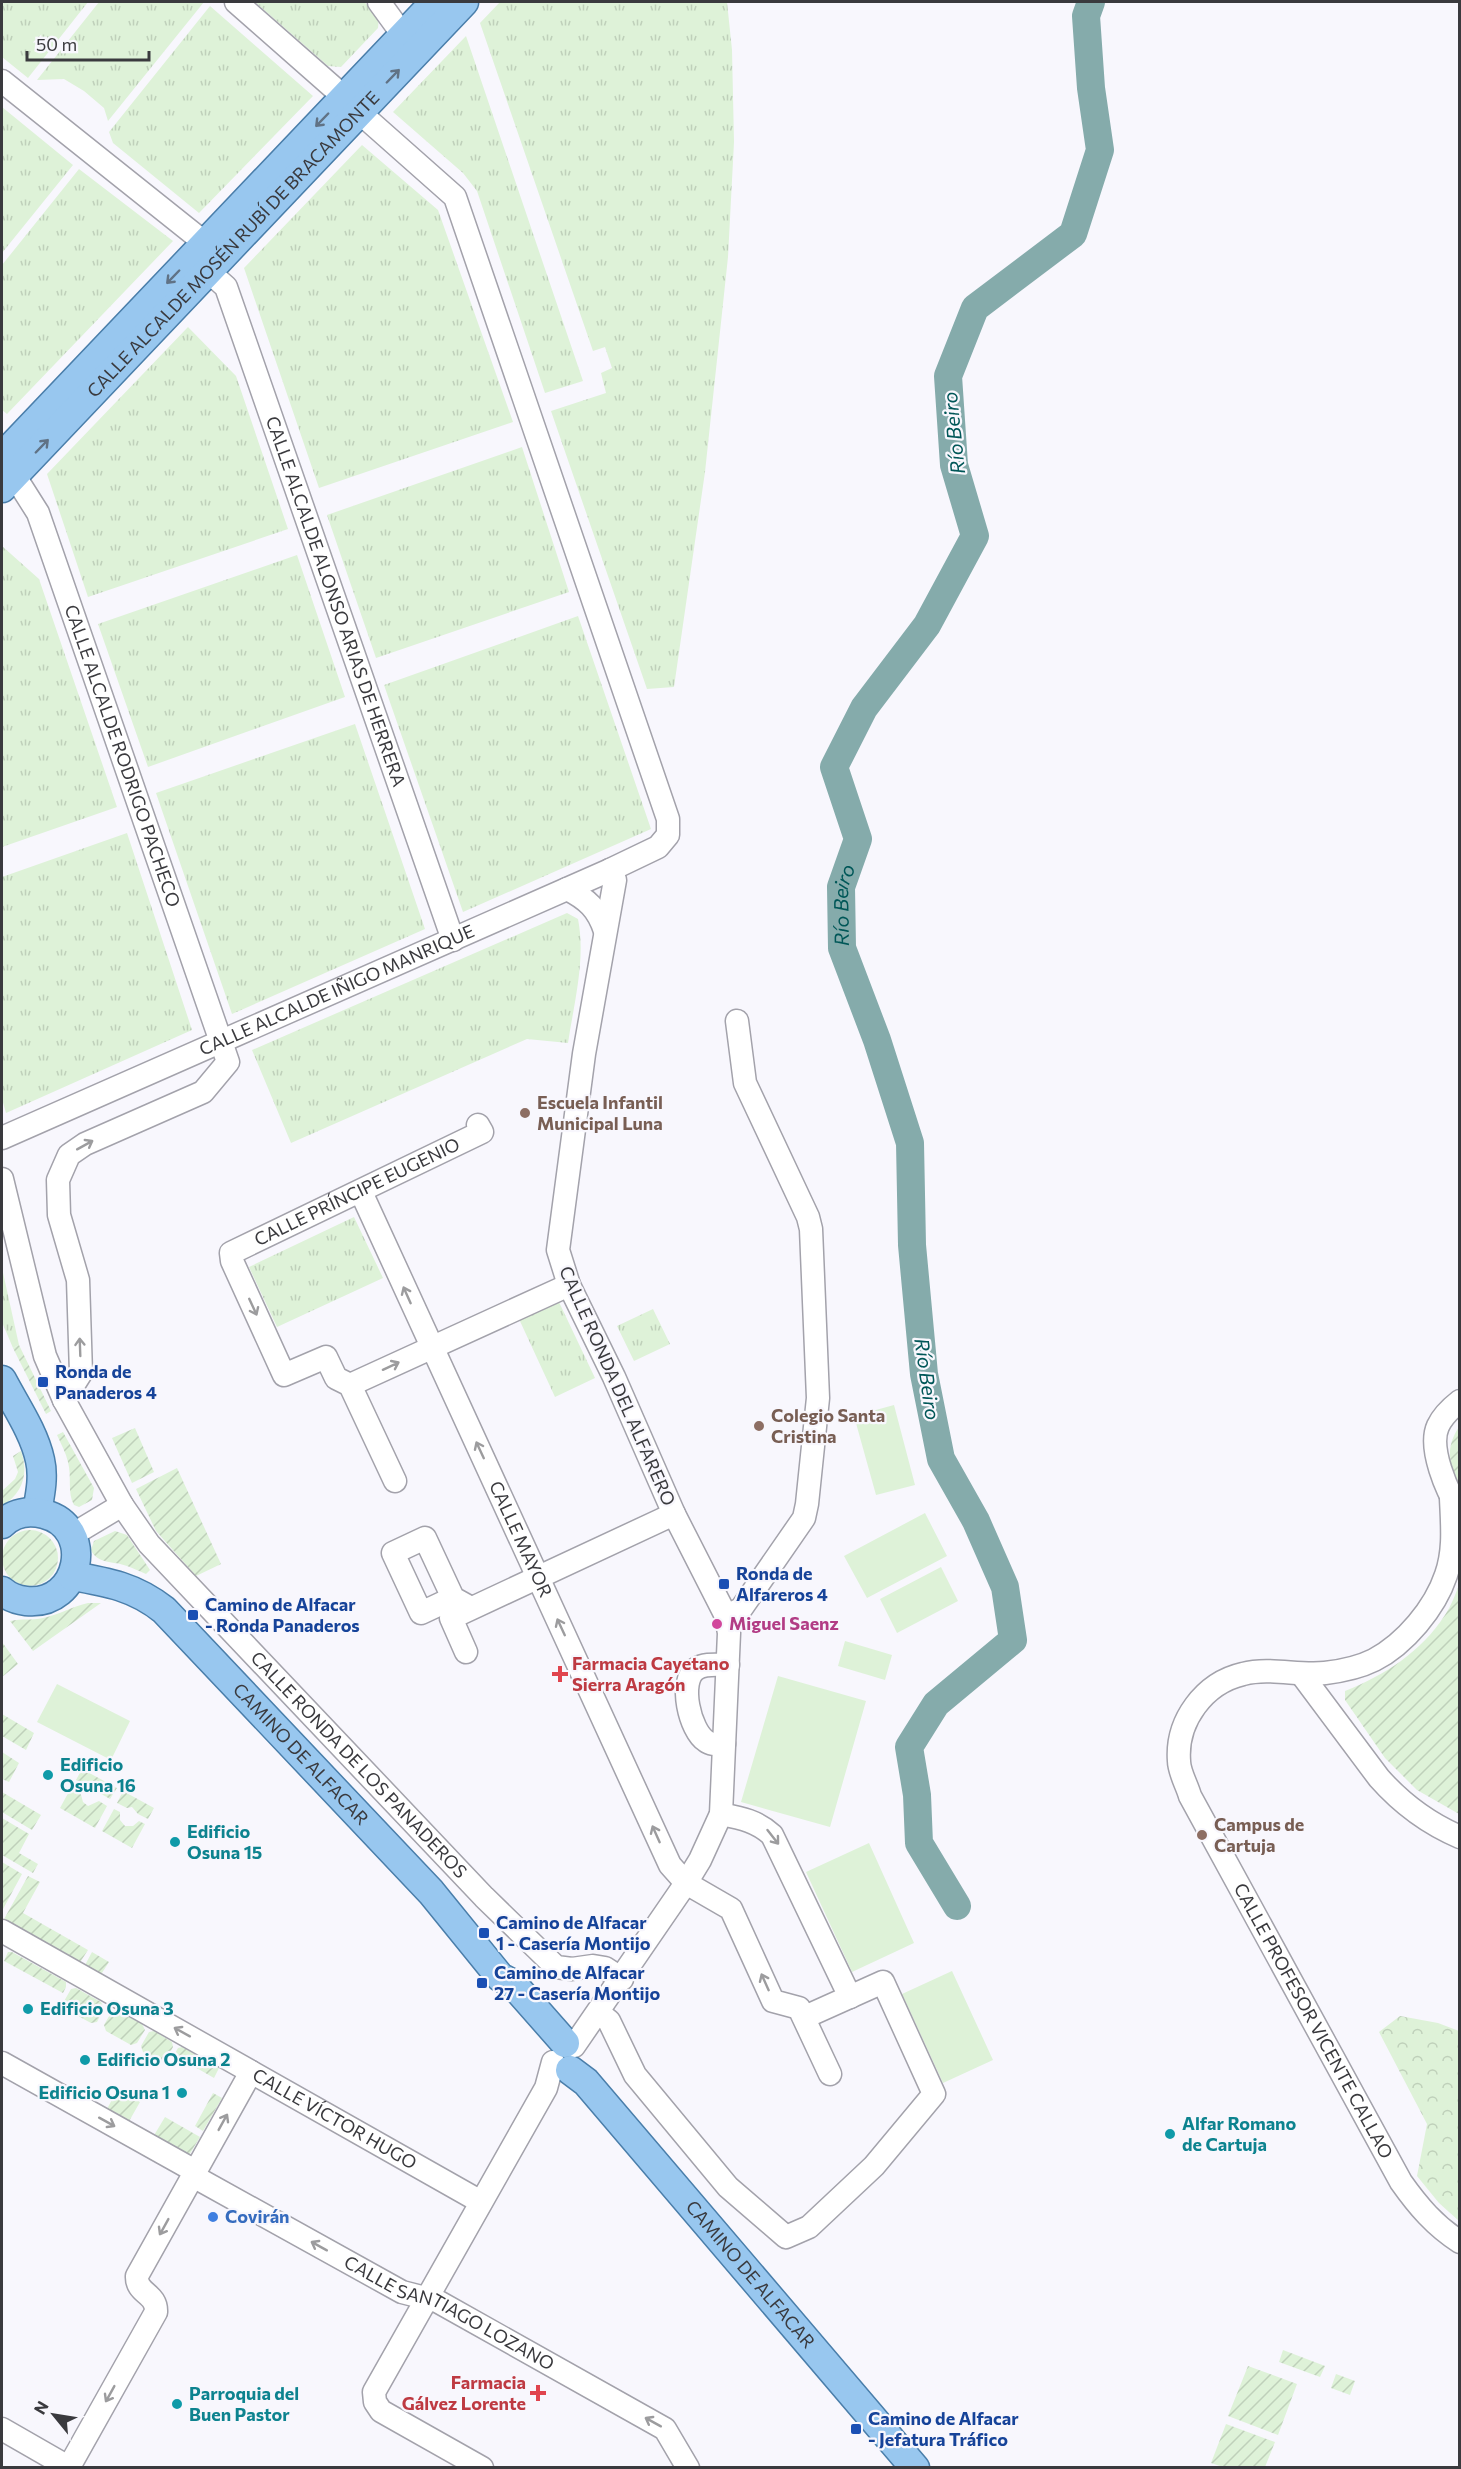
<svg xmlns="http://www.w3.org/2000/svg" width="1461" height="2469" viewBox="0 0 1461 2469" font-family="Commissioner,sans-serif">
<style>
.grass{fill:url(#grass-tufts)}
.forest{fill:url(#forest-crowns)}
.garden{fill:url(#garden-furrows)}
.pitch{fill:#def2d8}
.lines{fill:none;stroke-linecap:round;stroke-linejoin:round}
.river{stroke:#85abab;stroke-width:28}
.minor-casing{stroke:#a3a2ab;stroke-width:25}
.major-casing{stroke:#4a7eaa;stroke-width:31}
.minor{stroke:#fff;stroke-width:22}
.major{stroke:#98c7ef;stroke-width:28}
.oneway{stroke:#607285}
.oneway2{stroke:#9c9c9e}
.education-dot{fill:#8d6e63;stroke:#f8f7fd;stroke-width:2}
.transit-dot{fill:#1a4fb4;stroke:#f8f7fd;stroke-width:2}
.hotel-dot{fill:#d1479c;stroke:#f8f7fd;stroke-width:2}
.health-dot{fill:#e0444e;stroke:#f8f7fd;stroke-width:2}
.culture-dot{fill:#0f9aa8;stroke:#f8f7fd;stroke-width:2}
.shop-dot{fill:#3f7fe0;stroke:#f8f7fd;stroke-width:2}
.labels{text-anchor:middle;stroke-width:4.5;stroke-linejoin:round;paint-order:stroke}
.street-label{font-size:18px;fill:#3a3a3e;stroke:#f8f7fd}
.education-label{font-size:18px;font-weight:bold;fill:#785e54;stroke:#f8f7fd;text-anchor:start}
.transit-label{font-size:18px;font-weight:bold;fill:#164399;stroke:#f8f7fd;text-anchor:start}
.hotel-label{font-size:18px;font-weight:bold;fill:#b23c85;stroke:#f8f7fd;text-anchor:start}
.health-label{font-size:18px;font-weight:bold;fill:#be3a42;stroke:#f8f7fd;text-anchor:start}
.culture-label{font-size:18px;font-weight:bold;fill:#0d838f;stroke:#f8f7fd;text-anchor:start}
.shop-label{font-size:18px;font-weight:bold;fill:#366cbe;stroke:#f8f7fd;text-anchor:start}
.water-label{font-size:20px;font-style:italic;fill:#005758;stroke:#f8f7fd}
</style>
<defs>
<pattern id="grass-tufts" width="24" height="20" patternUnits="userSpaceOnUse" patternTransform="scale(1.5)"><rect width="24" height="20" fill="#def2d8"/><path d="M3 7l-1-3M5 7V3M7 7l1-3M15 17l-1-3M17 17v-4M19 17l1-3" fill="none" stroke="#bfd0ba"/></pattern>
<pattern id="forest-crowns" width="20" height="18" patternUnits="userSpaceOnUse" patternTransform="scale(1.5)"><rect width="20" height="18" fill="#def2d8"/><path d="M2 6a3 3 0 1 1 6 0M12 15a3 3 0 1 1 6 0" fill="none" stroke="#bfd0ba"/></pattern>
<pattern id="garden-furrows" width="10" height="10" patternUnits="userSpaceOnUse" patternTransform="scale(1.5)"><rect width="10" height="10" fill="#def2d8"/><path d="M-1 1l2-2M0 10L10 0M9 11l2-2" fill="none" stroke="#bfd0ba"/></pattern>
</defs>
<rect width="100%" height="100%" fill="#f8f7fd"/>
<!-- grass -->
<path class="grass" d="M 2,2 L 88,2 L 28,78 L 2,57 Z
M 99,2 L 204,2 L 108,121 L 104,108 L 84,91 L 64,79 L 37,80 Z
M 255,2 L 364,2 C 374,10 380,14 378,28 L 341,67 L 328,66 Z
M 500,2 L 727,2 L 732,50 L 734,142 L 728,257 L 705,472 L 674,687 L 647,689 L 551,411 L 606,393 L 601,373 L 612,368 L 605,347 L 593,351 L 480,23 Z
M 210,6 L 313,96 L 199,213 L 113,143 L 109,132 Z
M 466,36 L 583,381 L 545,393 L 477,191 L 463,173 L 393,112 Z
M 2,107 L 73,165 L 2,253 Z
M 362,145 L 438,210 L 513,422 L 319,488 L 244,268 Z
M 79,169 L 173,241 L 7,414 L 2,410 L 2,265 Z
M 188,327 L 236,376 L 288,529 L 88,597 L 47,474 Z
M 522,447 L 569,592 L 376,658 L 327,515 Z
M 2,546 L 39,579 L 117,807 L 2,847 Z
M 297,555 L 345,697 L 148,767 L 98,624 Z
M 578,616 L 651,829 L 463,912 L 384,685 Z
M 355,724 L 425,929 L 232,1014 L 156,793 Z
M 127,833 L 192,1030 L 6,1113 L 2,1099 L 2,877 Z
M 567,913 L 578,919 C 586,959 574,1003 568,1043 L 527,1039 L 291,1143 L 252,1050 Z
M 354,1217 L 383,1278 L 277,1327 L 249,1267 Z
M 2,1268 L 19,1345 L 13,1348 L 2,1322 Z
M 558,1300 L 595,1378 L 555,1397 L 519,1319 Z
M 653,1309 L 670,1344 L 634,1361 L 617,1326 Z"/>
<!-- forest -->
<path class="forest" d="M 1400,2016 L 1438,2023 L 1459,2031 L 1459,2221 L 1439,2203 L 1417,2176 L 1427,2124 L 1379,2032 Z"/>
<!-- garden -->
<path class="garden" d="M 19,1345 L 51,1411 L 46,1414 L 13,1348 Z
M 1459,1427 L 1459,1486 C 1449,1464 1445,1448 1459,1427 Z
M 135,1428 L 154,1472 L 132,1483 L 112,1438 Z
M 63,1432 L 94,1488 L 92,1500 L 79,1507 L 74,1505 C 67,1493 72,1477 68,1462 C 66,1453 61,1444 57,1435 Z
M 21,1451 C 29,1474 23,1493 2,1506 L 2,1491 L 15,1479 L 18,1472 L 13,1456 Z
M 177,1468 L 221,1564 L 196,1576 L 156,1531 L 136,1489 Z
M2 1558a28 28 0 1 1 56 0a28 28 0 1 1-56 0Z
M 115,1531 L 127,1535 L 150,1570 L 146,1574 C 139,1571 133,1568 127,1566 C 114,1561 97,1564 91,1550 L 94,1541 Z
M 1459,1585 L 1460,1814 L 1459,1814 L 1417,1790 L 1385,1758 L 1345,1700 L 1345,1691 C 1385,1675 1421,1652 1445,1615 C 1451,1606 1455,1595 1459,1585 Z
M 88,1603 L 101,1603 L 33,1651 L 10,1621 C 22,1618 32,1621 43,1618 C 59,1615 73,1606 88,1603 Z
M 2,1642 L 18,1664 L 2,1677 Z
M 2,1714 L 34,1733 L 26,1750 L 2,1736 Z
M 2,1752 L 19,1763 L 9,1782 L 2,1779 Z
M 82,1769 L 117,1788 L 110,1799 L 96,1791 L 94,1787 L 89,1788 L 76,1780 Z
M 72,1786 L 80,1791 L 83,1802 L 88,1806 L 99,1801 L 107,1806 L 95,1828 L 60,1808 Z
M 123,1791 L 154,1808 L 148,1819 L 138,1814 L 132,1807 L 127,1808 L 117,1803 Z
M 2,1792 L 41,1815 L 32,1830 L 2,1812 Z
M 114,1809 L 120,1812 L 120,1820 L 125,1826 L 133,1826 L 139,1821 L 145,1824 L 132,1848 L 102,1831 Z
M 2,1818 L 29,1834 L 19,1853 L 38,1864 L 33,1873 L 2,1855 Z
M 2,1862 L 22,1874 L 2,1911 Z
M 28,1876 L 40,1882 L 23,1913 L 88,1950 L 79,1964 L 3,1921 Z
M 8,1952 L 12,1952 L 66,1982 L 66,1987 L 63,1993 L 4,1961 Z
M 92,1952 L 109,1962 L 100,1976 L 84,1967 Z
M 76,1988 L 101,2002 L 104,2008 L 97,2022 L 91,2023 L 65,2009 L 63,2003 L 71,1989 Z
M 117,2010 L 142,2024 L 145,2030 L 137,2043 L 131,2045 L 106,2031 L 104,2025 L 112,2011 Z
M 154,2031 L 172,2042 L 173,2047 L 166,2060 L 160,2062 L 143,2052 L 141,2046 L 149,2032 Z
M 182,2047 L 219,2068 L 214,2078 L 174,2055 L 178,2048 Z
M 117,2090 L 140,2102 L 128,2123 L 106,2111 Z
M 213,2093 L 222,2098 L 203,2131 L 195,2126 Z
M 165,2117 L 200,2137 L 188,2157 L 153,2137 Z
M 1283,2350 L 1325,2366 L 1320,2377 L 1279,2362 Z
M 1248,2366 L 1297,2384 L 1278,2435 L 1228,2416 Z
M 1336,2374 L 1355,2381 L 1350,2395 L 1331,2388 Z
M 1226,2424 L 1275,2442 L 1265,2467 L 1223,2467 L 1211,2463 Z"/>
<!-- pitch -->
<path class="pitch" d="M 894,1405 L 915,1485 L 876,1495 L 854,1416 Z
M 925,1513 L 947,1556 L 867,1598 L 844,1556 Z
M 941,1567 L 958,1601 L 897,1633 L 880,1599 Z
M 845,1641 L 892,1655 L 885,1680 L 838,1666 Z
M 778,1676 L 866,1701 L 830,1827 L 741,1802 Z
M 57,1684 L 130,1721 L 111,1760 L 37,1722 Z
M 869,1843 L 914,1943 L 852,1972 L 806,1872 Z
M 952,1971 L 993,2060 L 943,2083 L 902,1994 Z"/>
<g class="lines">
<!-- river -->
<path class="river" id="s1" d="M 957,1906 L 919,1843 L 917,1795 L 909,1747 L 936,1704 L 1013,1640 L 1005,1587 L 976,1521 L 941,1459 L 924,1374 L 912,1245 L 910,1143 L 877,1040 L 842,948 L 841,887 L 858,839 L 834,767 L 864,708 L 927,625 L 975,536 L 954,465 L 948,376 L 975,308 L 1073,234 L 1100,150 L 1091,88 L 1086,16 L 1091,2"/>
<!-- minor casing -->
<g class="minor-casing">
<g id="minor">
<path d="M 236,2 L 344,97"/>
<path d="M 379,2 L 403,35"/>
<path d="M 2,81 L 205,243"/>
<path id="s2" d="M 208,271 L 226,287 L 453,940"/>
<path id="s3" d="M 14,475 L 38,513 L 228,1062 L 203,1092 L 85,1144 L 69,1155 L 58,1180 L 59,1215 L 78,1280 L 81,1373 L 64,1400"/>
<path d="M 567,889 C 587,899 598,909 605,931"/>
<path id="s4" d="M 2,1138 L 610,870 L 658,847 L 668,835 L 668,819 L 455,197 L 359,112"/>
<path id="s5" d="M 2,1179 L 45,1356 L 64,1400 L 122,1505 L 149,1544 L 484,1897 L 556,1967 L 572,1969 L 593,1966 L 605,1968 L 622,1979"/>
<path id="s6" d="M 361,1192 L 670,1865 L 686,1883 L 731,1909 L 773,2001 L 799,2008 L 830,2074"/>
<path d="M 350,1385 L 569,1285"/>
<path id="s7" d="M 395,1481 L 350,1385 L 336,1378 L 326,1357 L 284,1375 L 232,1261 L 231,1253 L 482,1132 L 478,1125"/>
<path id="s8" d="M 1451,1498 C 1452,1523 1455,1550 1446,1575 C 1435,1608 1405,1644 1374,1660 C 1358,1668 1342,1671 1325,1673 C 1298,1676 1270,1667 1243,1674 C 1204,1683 1176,1721 1179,1761 C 1179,1772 1187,1785 1190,1796 L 1401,2182 C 1418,2206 1435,2226 1460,2242"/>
<path d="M 1459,1510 C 1447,1491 1428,1448 1438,1426 C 1443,1415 1451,1408 1460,1401"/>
<path d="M 72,1535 L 122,1505"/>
<path d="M 453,1598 L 421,1613 L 393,1553 L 425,1538 L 453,1598 L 471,1608"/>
<path d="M 726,1616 L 741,1609 L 804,1518 L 807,1504 L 818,1398 L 811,1229 L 808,1217 L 745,1083 L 737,1021"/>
<path d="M 466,1652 L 451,1618 L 674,1514"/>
<path d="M 1302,1675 L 1379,1778 C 1402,1804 1427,1823 1460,1837"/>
<path d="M 724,1744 C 718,1744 711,1745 706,1741 C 690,1731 678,1681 696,1669 C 705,1663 717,1665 728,1665"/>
<path d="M 721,1814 C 741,1818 757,1821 772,1835 L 850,1997"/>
<path id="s9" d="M 2,1931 L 481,2202"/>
<path d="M 599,2013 L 609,2021 L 635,2075 L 728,2187 L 786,2237 L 809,2227 L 874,2166 L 934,2094 L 883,1982 L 805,2017"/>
<path d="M 574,2046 L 686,1883 L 700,1860 L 721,1814 L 729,1633 L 726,1616 L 674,1514 L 614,1377 L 569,1285 L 558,1250 L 584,1054 L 615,880 L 610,870"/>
<path d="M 2,2063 L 195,2171"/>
<path id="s10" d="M 193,2176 L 402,2292 L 437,2301 L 665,2429 L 688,2468"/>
<path d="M 2,2429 L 70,2468"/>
<path d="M 69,2467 L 156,2312 C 157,2293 136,2294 137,2276 L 251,2072"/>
<path d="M 482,2468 L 381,2411 L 375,2402 L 374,2392 L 546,2088 L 553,2062"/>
</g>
</g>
<!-- major casing -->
<g class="major-casing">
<g id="major">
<path d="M 2,457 L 435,2"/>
<path id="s11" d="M 2,488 L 464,2"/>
<path d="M 2,1380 C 15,1405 34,1432 40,1460 C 44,1477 40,1495 37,1512"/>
<path d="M 2,1524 C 13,1513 29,1510 44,1514 C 96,1527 81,1607 26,1601 C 17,1600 9,1597 2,1591"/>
<path id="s12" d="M 72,1576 C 108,1582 135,1587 164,1610 L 431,1892 L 500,1977 L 513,1984 L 565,2043"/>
<path id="s13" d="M 570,2070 L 586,2082 L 915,2468"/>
</g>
</g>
<!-- minor -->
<use href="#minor" class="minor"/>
<!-- major -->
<use href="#major" class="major"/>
</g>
<!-- one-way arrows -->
<defs><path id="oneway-shaft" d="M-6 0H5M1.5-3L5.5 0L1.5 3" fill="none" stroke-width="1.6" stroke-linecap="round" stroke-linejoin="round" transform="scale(1.5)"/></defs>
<g class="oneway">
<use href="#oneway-shaft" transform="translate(393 76) rotate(-46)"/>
<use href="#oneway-shaft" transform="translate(322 120) rotate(134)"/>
<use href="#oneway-shaft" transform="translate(173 277) rotate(134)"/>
<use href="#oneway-shaft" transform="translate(42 446) rotate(-46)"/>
</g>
<g class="oneway2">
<use href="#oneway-shaft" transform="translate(85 1145) rotate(-29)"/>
<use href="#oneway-shaft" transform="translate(407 1295) rotate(-114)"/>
<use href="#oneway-shaft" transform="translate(253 1307) rotate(65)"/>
<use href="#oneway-shaft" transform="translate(80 1347) rotate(-92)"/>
<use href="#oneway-shaft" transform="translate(391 1366) rotate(-25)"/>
<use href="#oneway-shaft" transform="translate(480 1450) rotate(-115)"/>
<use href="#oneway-shaft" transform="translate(561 1627) rotate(-115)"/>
<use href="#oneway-shaft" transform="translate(656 1834) rotate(-114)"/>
<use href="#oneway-shaft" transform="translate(773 1837) rotate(52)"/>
<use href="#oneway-shaft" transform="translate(765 1982) rotate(-114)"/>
<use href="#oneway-shaft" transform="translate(182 2032) rotate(-151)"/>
<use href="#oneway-shaft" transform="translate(107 2122) rotate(29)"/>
<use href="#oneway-shaft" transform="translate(223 2122) rotate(-61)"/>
<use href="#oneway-shaft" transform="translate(164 2227) rotate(119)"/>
<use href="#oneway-shaft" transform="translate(319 2246) rotate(-151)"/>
<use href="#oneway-shaft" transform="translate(110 2394) rotate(119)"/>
<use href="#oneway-shaft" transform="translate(653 2422) rotate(-151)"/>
</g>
<!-- markers -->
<g class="education-dot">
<circle cx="525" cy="1113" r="6"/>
<circle cx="759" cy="1426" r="6"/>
<circle cx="1202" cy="1835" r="6"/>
</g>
<g class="transit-dot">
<rect x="37" y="1376" width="12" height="12" rx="3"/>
<rect x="718" y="1578" width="12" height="12" rx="3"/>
<rect x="187" y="1609" width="12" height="12" rx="3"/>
<rect x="478" y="1927" width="12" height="12" rx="3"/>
<rect x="476" y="1977" width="12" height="12" rx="3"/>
<rect x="850" y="2423" width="12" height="12" rx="3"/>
</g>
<circle class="hotel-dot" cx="717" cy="1624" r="6"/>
<g class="health-dot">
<path d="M557 1665h6v6h6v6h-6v6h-6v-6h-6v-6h6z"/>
<path d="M535 2384h6v6h6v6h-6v6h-6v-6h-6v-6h6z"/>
</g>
<g class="culture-dot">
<circle cx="48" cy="1775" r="6"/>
<circle cx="175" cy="1842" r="6"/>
<circle cx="28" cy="2009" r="6"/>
<circle cx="85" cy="2060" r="6"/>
<circle cx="182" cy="2093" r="6"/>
<circle cx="1170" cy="2134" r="6"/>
<circle cx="177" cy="2404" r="6"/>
</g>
<circle class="shop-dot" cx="213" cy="2217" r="6"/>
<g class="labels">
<!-- street labels -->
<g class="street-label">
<text dy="6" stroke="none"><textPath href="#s11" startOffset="336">CALLE ALCALDE MOSÉN RUBÍ DE BRACAMONTE</textPath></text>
<text dy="6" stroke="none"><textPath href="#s2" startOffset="357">CALLE ALCALDE ALONSO ARIAS DE HERRERA</textPath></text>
<text dy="6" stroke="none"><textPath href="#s3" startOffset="302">CALLE ALCALDE RODRIGO PACHECO</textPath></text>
<text dy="6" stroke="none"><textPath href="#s4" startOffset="366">CALLE ALCALDE IÑIGO MANRIQUE</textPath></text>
<text dy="6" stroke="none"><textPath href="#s7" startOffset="464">CALLE PRÍNCIPE EUGENIO</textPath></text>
<text transform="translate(617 1386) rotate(66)" y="6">CALLE RONDA DEL ALFARERO</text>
<text dy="6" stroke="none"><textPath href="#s6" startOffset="382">CALLE MAYOR</textPath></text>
<text dy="6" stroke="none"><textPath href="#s12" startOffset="298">CAMINO DE ALFACAR</textPath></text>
<text dy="6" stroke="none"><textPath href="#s5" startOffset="702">CALLE RONDA DE LOS PANADEROS</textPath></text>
<text dy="6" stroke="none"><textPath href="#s8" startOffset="735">CALLE PROFESOR VICENTE CALLAO</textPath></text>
<text dy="6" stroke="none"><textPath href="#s9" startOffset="382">CALLE VÍCTOR HUGO</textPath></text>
<text dy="6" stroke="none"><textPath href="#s13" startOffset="273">CAMINO DE ALFACAR</textPath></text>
<text dy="6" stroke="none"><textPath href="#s10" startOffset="291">CALLE SANTIAGO LOZANO</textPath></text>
</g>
<!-- education labels -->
<g class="education-label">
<text x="537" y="1109">Escuela Infantil<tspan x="537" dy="21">Municipal Luna</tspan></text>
<text x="771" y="1422">Colegio Santa<tspan x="771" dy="21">Cristina</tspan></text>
<text x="1214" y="1831">Campus de<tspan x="1214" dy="21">Cartuja</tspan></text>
</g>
<!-- transit labels -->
<g class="transit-label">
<text x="55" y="1378">Ronda de<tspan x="55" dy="21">Panaderos 4</tspan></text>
<text x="736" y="1580">Ronda de<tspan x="736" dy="21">Alfareros 4</tspan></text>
<text x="205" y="1611">Camino de Alfacar<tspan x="205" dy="21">- Ronda Panaderos</tspan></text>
<text x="496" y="1929">Camino de Alfacar<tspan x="496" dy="21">1 - Casería Montijo</tspan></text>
<text x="494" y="1979">Camino de Alfacar<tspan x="494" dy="21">27 - Casería Montijo</tspan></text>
<text x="868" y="2425">Camino de Alfacar<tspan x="868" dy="21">- Jefatura Tráfico</tspan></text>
</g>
<!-- hotel labels -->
<g class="hotel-label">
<text x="729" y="1630">Miguel Saenz</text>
</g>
<!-- health labels -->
<g class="health-label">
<text x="572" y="1670">Farmacia Cayetano<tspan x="572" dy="21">Sierra Aragón</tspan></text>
<text x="526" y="2389" text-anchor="end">Farmacia<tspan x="526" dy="21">Gálvez Lorente</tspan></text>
</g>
<!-- culture labels -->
<g class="culture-label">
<text x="60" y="1771">Edificio<tspan x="60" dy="21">Osuna 16</tspan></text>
<text x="187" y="1838">Edificio<tspan x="187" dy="21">Osuna 15</tspan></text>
<text x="40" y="2015">Edificio Osuna 3</text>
<text x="97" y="2066">Edificio Osuna 2</text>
<text x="170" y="2099" text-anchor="end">Edificio Osuna 1</text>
<text x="1182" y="2130">Alfar Romano<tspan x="1182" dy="21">de Cartuja</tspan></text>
<text x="189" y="2400">Parroquia del<tspan x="189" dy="21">Buen Pastor</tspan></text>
</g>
<!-- shop labels -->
<g class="shop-label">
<text x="225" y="2223">Covirán</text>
</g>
<!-- water labels -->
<g class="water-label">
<text transform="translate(954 433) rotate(-96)" y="7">Río Beiro</text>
<text dy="7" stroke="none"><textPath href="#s1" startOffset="1086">Río Beiro</textPath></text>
<text transform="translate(927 1379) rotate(82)" y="7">Río Beiro</text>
</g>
</g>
<!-- border -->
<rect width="1461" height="2469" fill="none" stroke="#3a3a3e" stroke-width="6"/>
<!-- north arrow -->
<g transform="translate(54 2415) rotate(300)" stroke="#f8f7fd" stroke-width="4.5" paint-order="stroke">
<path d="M0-4.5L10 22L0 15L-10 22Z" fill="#3a3a3e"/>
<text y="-9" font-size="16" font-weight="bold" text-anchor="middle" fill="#3a3a3e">N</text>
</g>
<!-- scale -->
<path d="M27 51v9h122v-9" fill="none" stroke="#3a3a3e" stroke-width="3"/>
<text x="36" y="51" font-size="18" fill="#3a3a3e" stroke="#f8f7fd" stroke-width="4.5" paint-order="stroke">50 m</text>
</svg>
